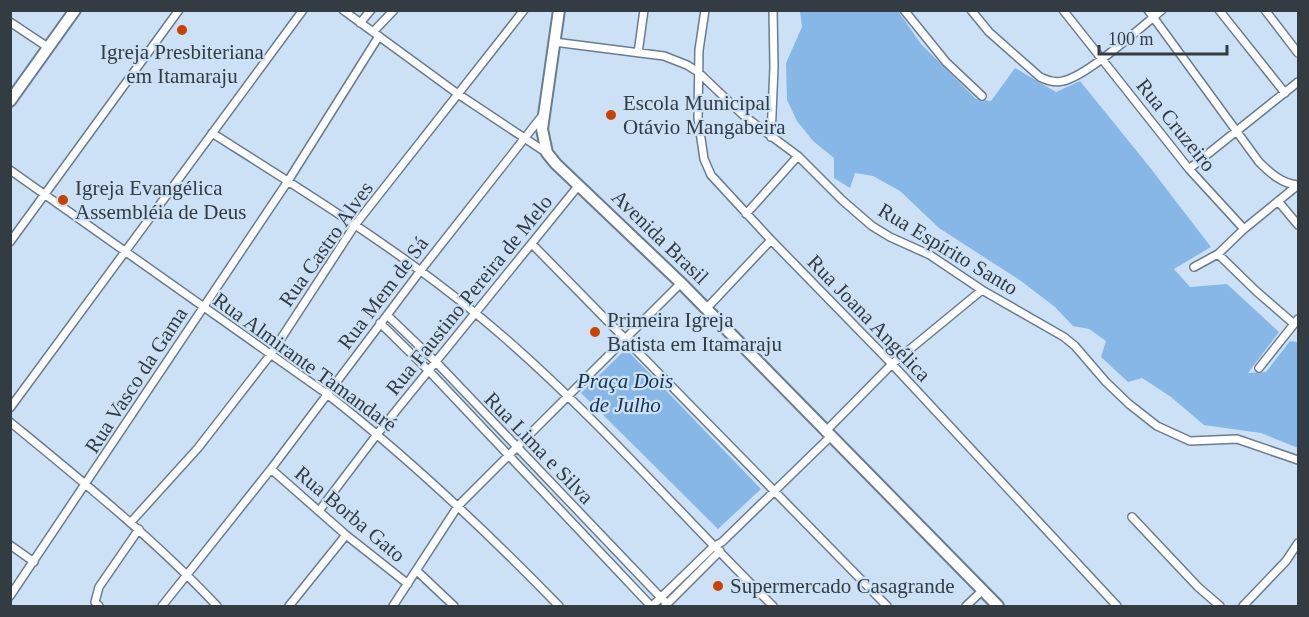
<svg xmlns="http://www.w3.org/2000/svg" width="1309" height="617" viewBox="0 0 1309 617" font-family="'Times New Roman',serif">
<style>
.green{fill:#87b7e7}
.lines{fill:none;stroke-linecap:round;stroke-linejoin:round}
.street-casing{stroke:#6a7c8f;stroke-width:10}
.secondary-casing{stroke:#6a7c8f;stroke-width:14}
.street{stroke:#fff;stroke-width:7}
.secondary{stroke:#fff;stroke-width:10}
.poi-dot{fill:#c84201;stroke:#cde1f6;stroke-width:2}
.labels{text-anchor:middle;stroke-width:4.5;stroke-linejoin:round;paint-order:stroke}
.poi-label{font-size:21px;fill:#333b43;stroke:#cde1f6;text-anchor:start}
.street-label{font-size:21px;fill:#333b43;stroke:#cde1f6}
.park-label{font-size:21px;font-style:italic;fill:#15334e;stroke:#cde1f6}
</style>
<rect width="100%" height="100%" fill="#cde1f6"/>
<!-- green -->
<path class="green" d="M 800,11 L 898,11 L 921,44 L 976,99 L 991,101 L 1015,68 L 1056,92 L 1080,81 L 1148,165 L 1211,247 L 1174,269 L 1190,287 L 1227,284 L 1279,332 L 1248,373 L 1266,372 L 1290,341 L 1298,342 L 1298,448 L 1261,433 L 1204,425 L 1171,397 L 1142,378 L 1128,382 L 1101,357 L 1106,341 L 1089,329 L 1073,326 L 1055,307 L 1021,281 L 939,228 L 900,191 L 873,176 L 855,173 L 850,188 L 834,178 L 834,158 L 813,141 L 797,121 L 787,100 L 786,63 L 802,27 Z
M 626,349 L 761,489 L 718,529 L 581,393 Z"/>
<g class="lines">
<!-- street casing -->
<g class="street-casing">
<path id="street" d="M 343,10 L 458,94 L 547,153
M 705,10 L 699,50 L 698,118 L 704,159 L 711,175 L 771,240 L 892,364 L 1117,606
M 904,10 L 946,62 L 982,96
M 971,10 L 989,32 L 1040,77 C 1048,81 1055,83 1063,81 C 1087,76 1140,28 1162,10
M 1063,10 L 1189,169 L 1244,229
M 1148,10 L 1259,162 C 1270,173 1282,184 1298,185
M 1219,10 L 1285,93
M 1265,10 L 1298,53
M 10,22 L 49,48
M 360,23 L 371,10
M 373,32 L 394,10
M 554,42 L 664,56 L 687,65 L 698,72 L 743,115 L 798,156 L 842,200 L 872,226 L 890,237 L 930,255 L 982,290 L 1064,337 L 1075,346 L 1106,382 L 1129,404 L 1157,426 L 1190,441 L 1237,439 L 1298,460
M 638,53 L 644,10
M 212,133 C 313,197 416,260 506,339 C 601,422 684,518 773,606
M 771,137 L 774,67 L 773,10
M 1189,169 L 1298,82
M 10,170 L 327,394 C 410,459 486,531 559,606
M 1278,201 L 1298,225
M 746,214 L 798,156
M 10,242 L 179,10
M 532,244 L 887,606
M 1218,254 L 1256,291 L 1294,324
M 1194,267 L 1218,254 L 1244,229 L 1298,185
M 706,309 L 771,240
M 387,315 L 436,362 L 667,604
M 380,323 L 429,371 L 651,606
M 1259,368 L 1298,319
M 10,408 L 303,10
M 10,422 C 82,481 154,539 217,606
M 825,432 L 892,364 L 982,290
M 271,469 L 346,535 L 408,584
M 319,511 L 378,433 L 579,185
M 1132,517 L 1198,587 L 1220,606
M 131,522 L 198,448 L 271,354 L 355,225 L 524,10
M 10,545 L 34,562
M 417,571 L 454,606
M 10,596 L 288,181 L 379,36
M 99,606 L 95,602 L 99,587 L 139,529
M 162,606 L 271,469 L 421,270 L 542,116
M 289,606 L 346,535
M 393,606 L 458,506 L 681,283
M 652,606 L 713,547 L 722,542 L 830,437
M 665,606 L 720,551
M 966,606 L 983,590
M 1243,606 L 1286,561 L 1298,543"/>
</g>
<!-- secondary casing -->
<g class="secondary-casing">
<path id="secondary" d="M 559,10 L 542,129 L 547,153 L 556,164 L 681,283 L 998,606
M 10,101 L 75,10"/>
</g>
<!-- street -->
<use href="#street" class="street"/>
<!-- secondary -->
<use href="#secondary" class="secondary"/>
</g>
<!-- markers -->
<g class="poi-dot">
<circle cx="182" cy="30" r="6"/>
<circle cx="611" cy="115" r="6"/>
<circle cx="63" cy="200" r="6"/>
<circle cx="595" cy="332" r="6"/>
<circle cx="718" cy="586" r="6"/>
</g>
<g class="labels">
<!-- poi labels -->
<g class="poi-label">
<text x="182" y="59" text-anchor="middle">Igreja Presbiteriana<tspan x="182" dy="24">em Itamaraju</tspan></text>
<text x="623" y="110">Escola Municipal<tspan x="623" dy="24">Otávio Mangabeira</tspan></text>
<text x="75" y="195">Igreja Evangélica<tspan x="75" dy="24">Assembléia de Deus</tspan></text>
<text x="607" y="327">Primeira Igreja<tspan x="607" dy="24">Batista em Itamaraju</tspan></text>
<text x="730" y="593">Supermercado Casagrande</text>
</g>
<!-- street labels -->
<g class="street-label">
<text transform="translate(1176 125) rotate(51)" y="7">Rua Cruzeiro</text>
<text transform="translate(660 237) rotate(44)" y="7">Avenida Brasil</text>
<text transform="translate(326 244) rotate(-55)" y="7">Rua Castro Alves</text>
<text transform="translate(948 249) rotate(31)" y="7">Rua Espírito Santo</text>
<text transform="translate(383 293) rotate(-53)" y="7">Rua Mem de Sá</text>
<text transform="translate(469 295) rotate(-51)" y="7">Rua Faustino Pereira de Melo</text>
<text transform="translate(869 318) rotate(46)" y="7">Rua Joana Angélica</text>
<text transform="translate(305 362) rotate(36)" y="7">Rua Almirante Tamandaré</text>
<text transform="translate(136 380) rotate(-57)" y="7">Rua Vasco da Gama</text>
<text transform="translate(539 448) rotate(46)" y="7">Rua Lima e Silva</text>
<text transform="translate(350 514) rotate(40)" y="7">Rua Borba Gato</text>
</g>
<!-- park labels -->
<g class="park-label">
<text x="625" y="388">Praça Dois<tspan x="625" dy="24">de Julho</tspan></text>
</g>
</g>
<!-- border -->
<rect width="1309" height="617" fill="none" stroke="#333b43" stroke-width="24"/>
<!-- scale -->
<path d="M1099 45v9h128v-9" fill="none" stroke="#333b43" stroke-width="3"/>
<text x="1108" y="45" font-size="18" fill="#333b43" stroke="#cde1f6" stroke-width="4.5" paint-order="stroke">100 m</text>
</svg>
